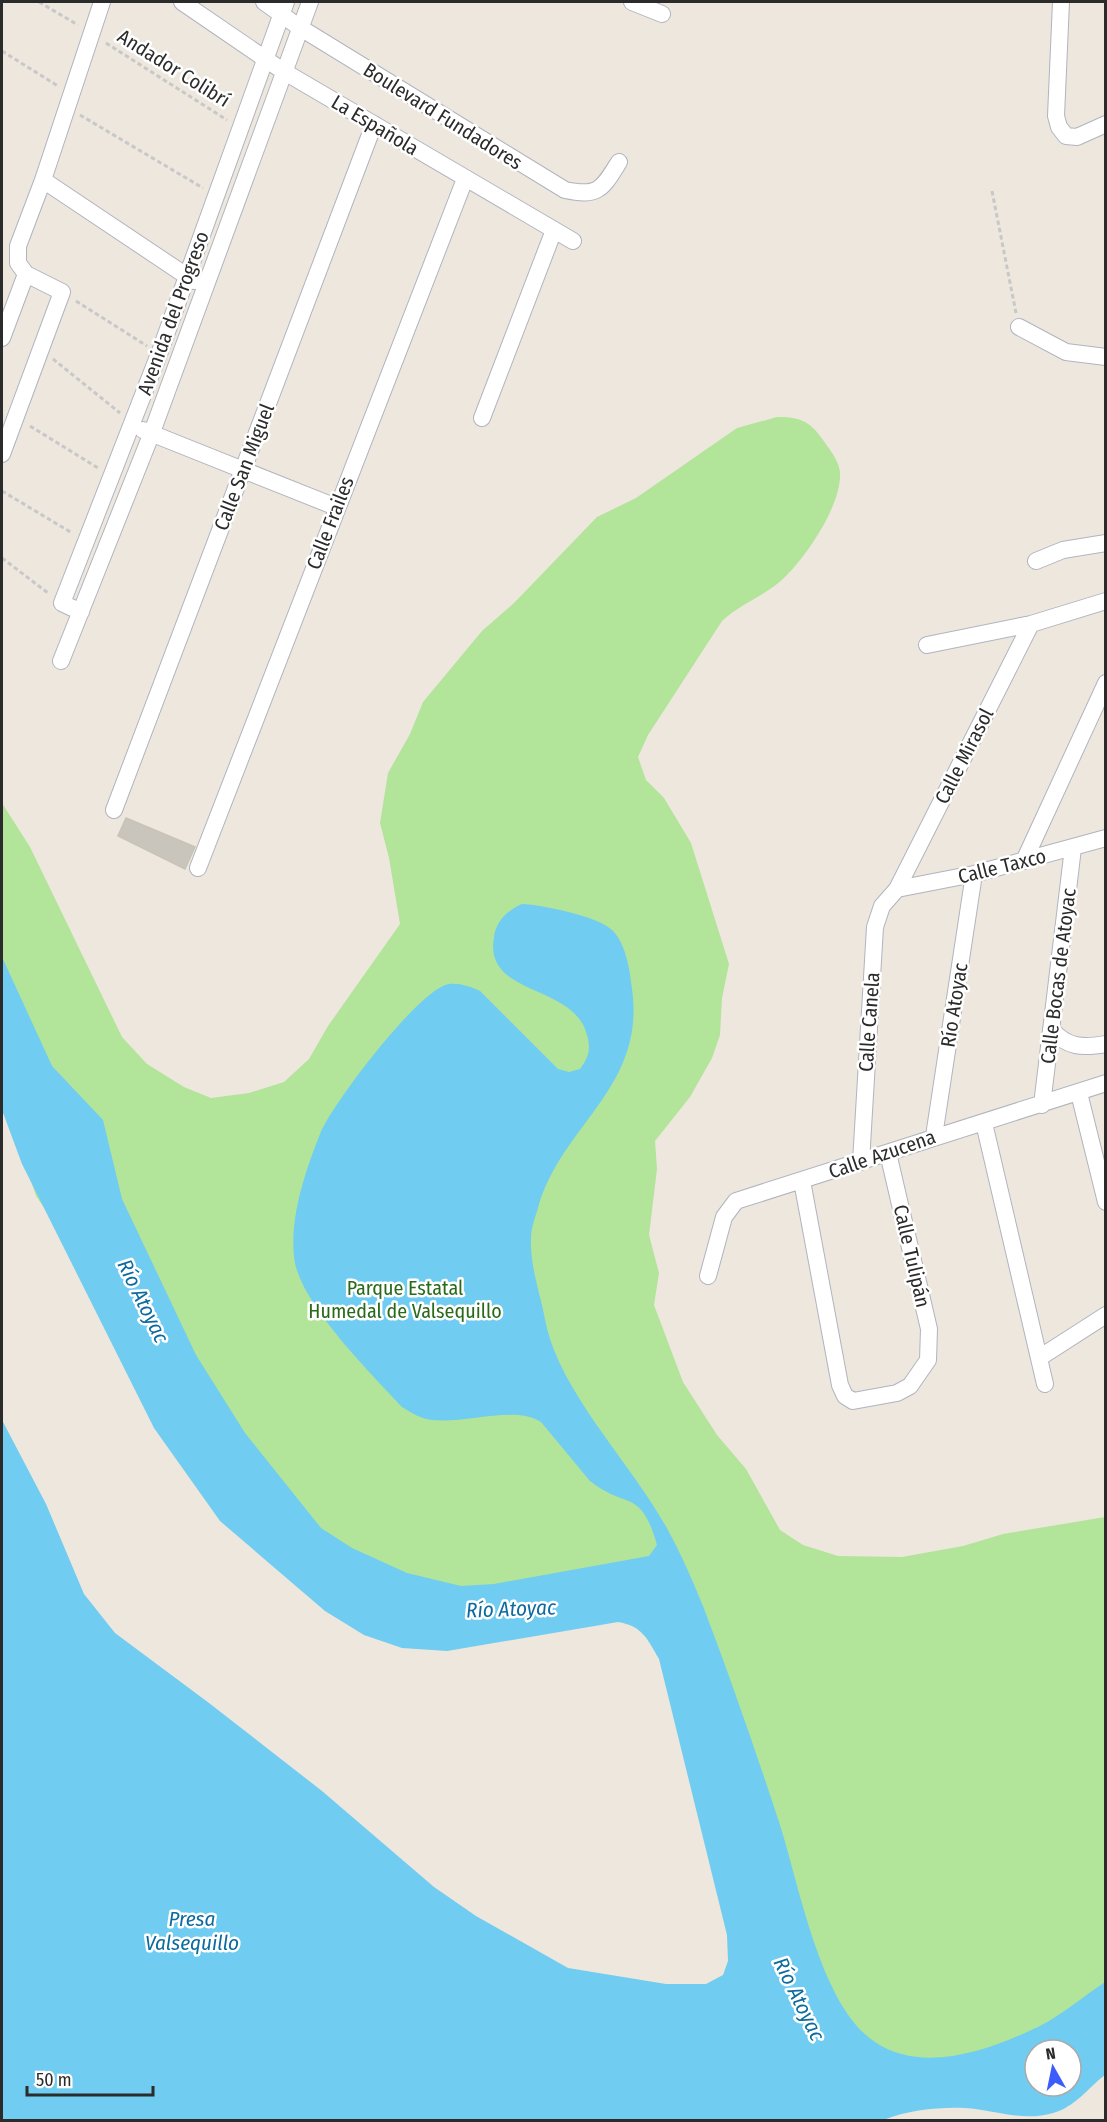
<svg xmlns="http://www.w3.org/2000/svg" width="1107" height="2122" viewBox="0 0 1107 2122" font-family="'Fira Sans Condensed',sans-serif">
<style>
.green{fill:#b2e49a}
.water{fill:#70ccf0;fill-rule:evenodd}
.building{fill:#c9c5bc;stroke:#c9c3b7;stroke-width:1.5}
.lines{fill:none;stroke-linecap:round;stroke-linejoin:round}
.minor-casing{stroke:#b1b4bf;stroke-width:18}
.path{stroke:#c8c8c8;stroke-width:3;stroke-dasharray:4.5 3;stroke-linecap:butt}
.minor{stroke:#fff;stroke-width:16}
.labels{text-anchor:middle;stroke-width:5;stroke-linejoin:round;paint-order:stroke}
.street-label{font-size:20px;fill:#2b2b2b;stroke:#fff}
.park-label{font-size:20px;fill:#296a1a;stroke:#fff}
.water-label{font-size:21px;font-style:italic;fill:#0c6a9f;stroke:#fff}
</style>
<rect width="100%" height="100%" fill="#ede7de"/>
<!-- green -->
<path class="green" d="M 777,417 C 806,417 812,424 828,447 C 833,454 839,463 840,472 C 842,504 808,554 786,576 C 769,594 741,603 722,621 L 648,735 L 638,757 L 646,780 L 664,798 L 691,843 L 729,964 L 722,998 L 720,1035 L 712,1058 L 690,1097 L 655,1141 L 657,1169 L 649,1235 L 659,1273 L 654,1305 L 683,1382 L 717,1435 L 746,1469 L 780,1530 L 803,1545 L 838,1556 L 902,1557 L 963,1546 L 1003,1534 L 1105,1517 L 1105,2036 L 1071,2050 L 1035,2050 L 836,2068 L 640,1604 L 362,1622 L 164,1380 L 36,1196 L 2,1091 L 2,803 L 30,847 L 122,1037 L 147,1064 L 184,1087 L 211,1098 L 249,1093 L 284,1082 L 309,1059 L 328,1026 L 400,924 L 389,858 L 380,823 L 388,773 L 410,734 L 423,702 L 482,631 L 514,603 L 597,517 L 636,498 L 737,428 Z"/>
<!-- water -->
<path class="water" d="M 522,904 C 542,905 598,916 612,930 C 626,943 630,971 632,989 C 646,1088 561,1125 538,1208 C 535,1218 531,1228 531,1238 C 530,1259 536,1281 541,1301 C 544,1313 546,1327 550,1339 C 572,1406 637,1471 670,1534 C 682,1556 693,1582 703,1606 C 730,1677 755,1749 779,1822 C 799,1883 820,2006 875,2042 C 924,2075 992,2049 1040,2026 C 1063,2014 1084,1996 1105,1982 L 1105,2075 C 1088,2088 1075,2107 1053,2113 C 1023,2122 995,2110 965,2108 C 938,2107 909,2110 883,2120 L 2,2120 L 2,1420 L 46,1504 L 84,1594 L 115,1633 L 209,1703 L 322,1791 L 434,1887 L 476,1916 L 568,1968 L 666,1984 L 706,1984 L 723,1975 L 728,1961 L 727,1935 L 659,1659 C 647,1638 642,1626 618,1622 L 447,1651 L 402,1648 L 364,1635 L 325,1611 L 220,1521 L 154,1428 L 22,1164 L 2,1110 L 2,957 L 52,1066 L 103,1120 L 122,1199 L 196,1355 L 245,1433 L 321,1528 L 352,1548 L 407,1573 L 461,1586 L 494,1584 L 649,1556 L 657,1545 C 641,1487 626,1510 590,1481 L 541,1422 C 512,1403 456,1428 423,1418 C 416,1416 409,1411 402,1407 C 371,1373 299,1303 294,1257 C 290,1216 305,1172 320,1134 C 332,1104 420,988 449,984 C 460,983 471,987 480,991 L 558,1069 L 569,1072 L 580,1069 C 589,1057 591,1049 587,1035 C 574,983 483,997 494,937 C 496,921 508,910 522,904 ZM 1035,2050 L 1071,2050 L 1071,2086 L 1035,2086 Z"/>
<!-- building -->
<path class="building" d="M 126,818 L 195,847 L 185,869 L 118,836 Z"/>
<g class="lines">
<!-- minor casing -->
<g class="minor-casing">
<path id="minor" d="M 182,2 L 283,71 L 573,241
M 264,2 L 299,27 L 565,190 C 599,197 602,189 619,162
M 632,2 L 662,14
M 1061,2 L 1056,116 L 1059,127 L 1066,136 L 1077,137 L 1106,124
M 43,180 L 194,281
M 1019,327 L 1066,352 L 1106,357
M 2,338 L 26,274
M 482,418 L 554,230
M 143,430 L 336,507
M 2,454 L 62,292 L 26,274 L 18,263 L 18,246 L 43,180 L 102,2
M 1036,561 L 1063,550 L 1106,543
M 81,612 L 62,603 L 159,354 L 286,2
M 927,645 L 1031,624 L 1106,601
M 61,661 L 151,435 L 310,2
M 114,810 L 374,124
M 1024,861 L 1106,683
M 198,868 L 465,179
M 897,889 L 974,874 L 1106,838
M 1051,1029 C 1067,1048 1083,1048 1106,1044
M 1079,1093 L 1106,1202
M 1042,1105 L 1073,848
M 984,1123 L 1045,1384
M 934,1136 L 974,874
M 861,1162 L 875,927 L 882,906 L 897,889 L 1031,624
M 802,1181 L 840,1385 L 845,1396 L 853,1401 L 897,1393 L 910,1386 L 928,1360 L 929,1329 L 888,1153
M 708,1276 L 724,1217 L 736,1201 L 1106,1083
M 1039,1358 L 1106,1315"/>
</g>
<!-- path -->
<path class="path" d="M 39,2 L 78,25
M 106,43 L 227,120
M 2,51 L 58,86
M 80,115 L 203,188
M 992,191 L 1016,313
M 76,301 L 147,346
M 53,359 L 120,413
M 30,426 L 98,468
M 2,491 L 72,533
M 2,558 L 48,593"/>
<!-- minor -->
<use href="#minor" class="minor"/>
</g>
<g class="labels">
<!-- street labels -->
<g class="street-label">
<text transform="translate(174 68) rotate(32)" y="7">Andador Colibrí</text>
<text transform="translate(443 116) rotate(32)" y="7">Boulevard Fundadores</text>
<text transform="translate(375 125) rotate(31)" y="7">La Española</text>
<text transform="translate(173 313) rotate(-70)" y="7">Avenida del Progreso</text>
<text transform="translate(244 467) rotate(-69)" y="7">Calle San Miguel</text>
<text transform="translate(330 523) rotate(-69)" y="7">Calle Frailes</text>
<text transform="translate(964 756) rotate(-63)" y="7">Calle Mirasol</text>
<text transform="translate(1002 866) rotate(-14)" y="7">Calle Taxco</text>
<text transform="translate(1058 976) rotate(-83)" y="7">Calle Bocas de Atoyac</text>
<text transform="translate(954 1005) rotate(-81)" y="7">Río Atoyac</text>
<text transform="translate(869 1022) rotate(-86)" y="7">Calle Canela</text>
<text transform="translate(882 1154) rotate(-19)" y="7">Calle Azucena</text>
<text transform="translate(912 1256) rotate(77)" y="7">Calle Tulipán</text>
</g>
<!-- park labels -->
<g class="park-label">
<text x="405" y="1295">Parque Estatal<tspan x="405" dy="23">Humedal de Valsequillo</tspan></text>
</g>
<!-- water labels -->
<g class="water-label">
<text transform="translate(143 1301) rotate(64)" y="7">Río Atoyac</text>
<text transform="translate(511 1609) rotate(-2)" y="7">Río Atoyac</text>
<text x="192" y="1926">Presa<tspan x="192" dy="24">Valsequillo</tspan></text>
<text transform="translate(799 1999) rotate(64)" y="7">Río Atoyac</text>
</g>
</g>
<!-- border -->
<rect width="1107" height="2122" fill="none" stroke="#2b2b2b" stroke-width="6"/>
<!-- north arrow -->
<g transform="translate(1053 2068) rotate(351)"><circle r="28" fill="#ffffff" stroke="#aaaaaa" stroke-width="1.5"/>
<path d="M0-4.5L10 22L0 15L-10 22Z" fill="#3c5dfc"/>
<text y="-9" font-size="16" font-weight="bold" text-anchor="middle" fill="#2b2b2b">N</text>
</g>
<!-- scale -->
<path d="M27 2086v9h126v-9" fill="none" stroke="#2b2b2b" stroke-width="3"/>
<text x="36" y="2086" font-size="18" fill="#2b2b2b" stroke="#ffffff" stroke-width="4.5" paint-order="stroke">50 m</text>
</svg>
